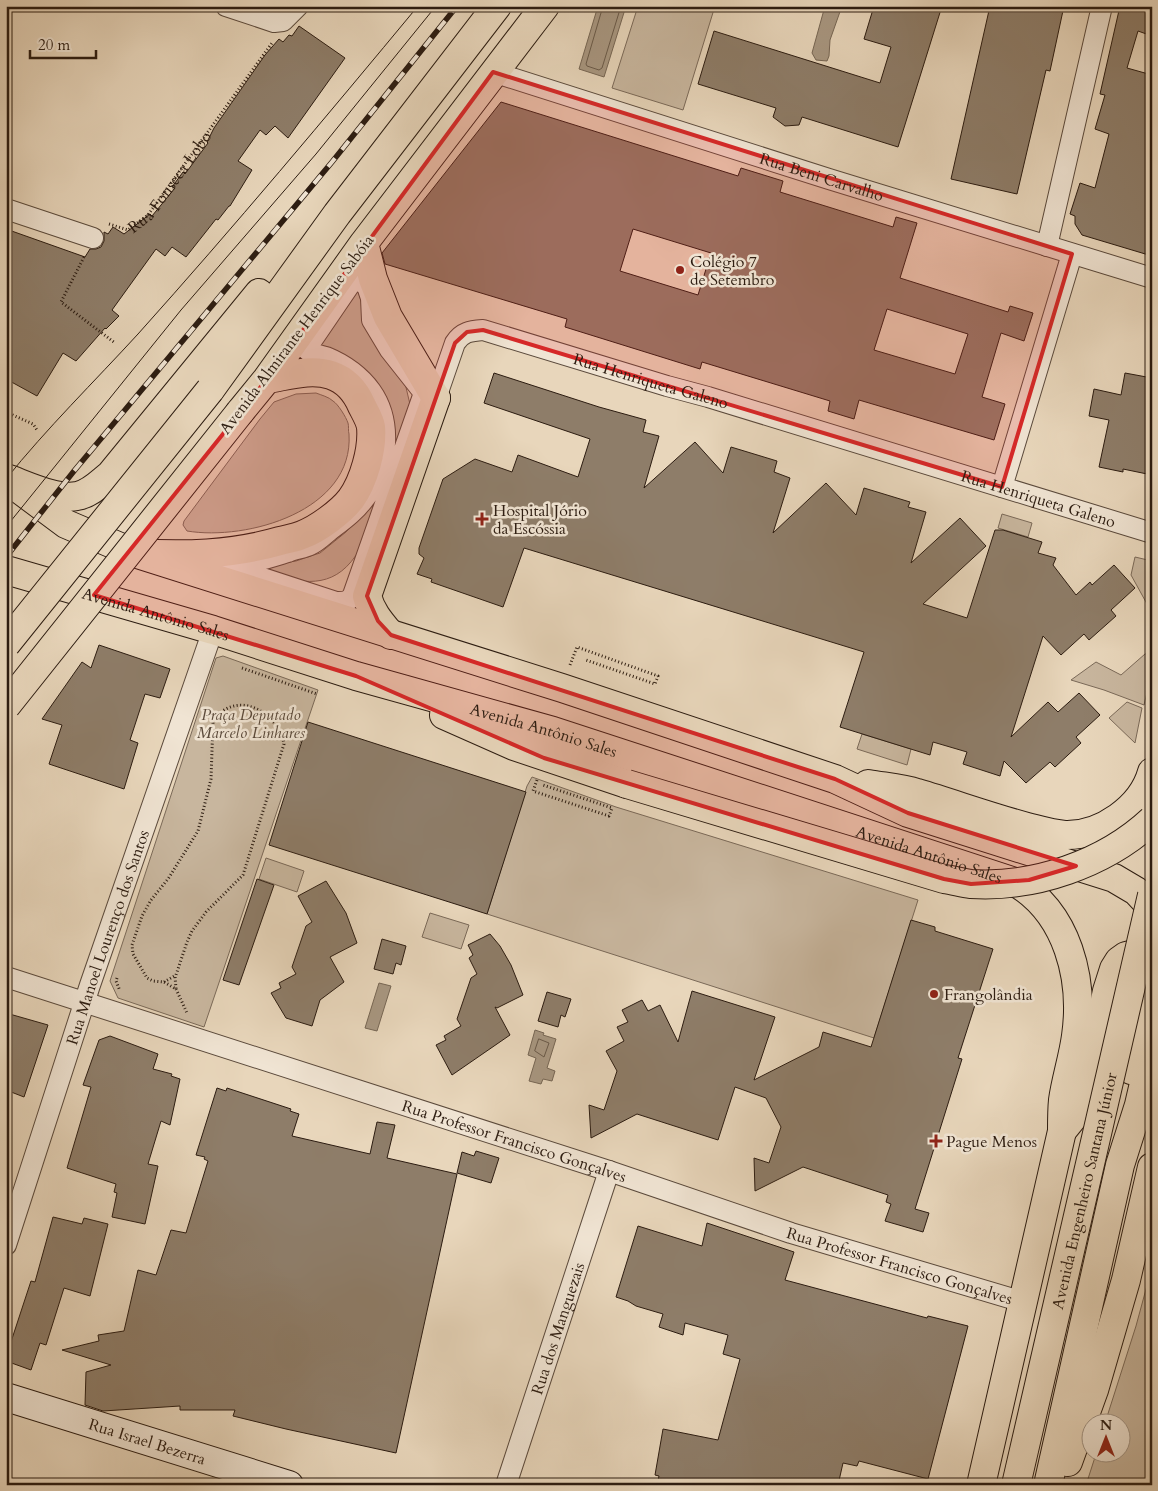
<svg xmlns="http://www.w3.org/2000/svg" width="1158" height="1491" viewBox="0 0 1158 1491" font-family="Cardo,serif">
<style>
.green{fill:#c8b69e;stroke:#7a6958}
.water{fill:#a89781;stroke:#766654}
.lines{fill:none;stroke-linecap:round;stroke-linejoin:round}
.shore{stroke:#6a5a49;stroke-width:1}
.building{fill:#8e7d69;stroke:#2c1c11;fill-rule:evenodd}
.street-casing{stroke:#5b4a3c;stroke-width:22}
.secondary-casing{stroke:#2c1c11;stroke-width:30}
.primary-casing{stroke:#2c1c11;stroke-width:30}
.highway-casing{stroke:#2c1c11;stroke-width:30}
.path{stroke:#2c1c11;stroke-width:3;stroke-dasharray:1 2.5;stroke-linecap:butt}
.street{stroke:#f0e4d3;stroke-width:20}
.secondary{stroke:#f0e4d3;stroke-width:28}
.primary{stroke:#e8d6bb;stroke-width:28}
.highway{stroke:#e8d6bb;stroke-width:28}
.tram{stroke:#2c1c11;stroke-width:1}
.rail-casing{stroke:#2c1c11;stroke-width:5.5}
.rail{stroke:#f0e4d3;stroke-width:4;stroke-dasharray:11;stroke-linecap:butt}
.primary-bridge-casing{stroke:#2c1c11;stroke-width:30;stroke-linecap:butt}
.highway-bridge-casing{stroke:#2c1c11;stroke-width:30;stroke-linecap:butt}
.primary-bridge{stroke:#e8d6bb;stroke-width:28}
.highway-bridge{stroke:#e8d6bb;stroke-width:28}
.marked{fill:#d62828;fill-opacity:0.2;stroke:#d62828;stroke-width:4;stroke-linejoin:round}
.poi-dot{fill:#8f2418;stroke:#f0e4d3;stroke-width:2}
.labels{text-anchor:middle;stroke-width:5;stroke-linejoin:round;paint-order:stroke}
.street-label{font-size:16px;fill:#2c1c11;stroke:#f0e4d3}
.poi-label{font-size:16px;fill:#2c1c11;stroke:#f0e4d3;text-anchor:start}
.park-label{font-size:16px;font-style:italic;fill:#5b4a3b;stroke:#f0e4d3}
</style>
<rect width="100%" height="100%" fill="#e8d6bb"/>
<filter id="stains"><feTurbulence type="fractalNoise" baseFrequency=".004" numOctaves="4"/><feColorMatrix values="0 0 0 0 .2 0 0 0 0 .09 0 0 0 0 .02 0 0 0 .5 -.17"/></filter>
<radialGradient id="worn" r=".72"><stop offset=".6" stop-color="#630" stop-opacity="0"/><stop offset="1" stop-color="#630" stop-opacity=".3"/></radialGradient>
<!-- green -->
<path class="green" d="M 638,6 L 715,6 L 683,110 L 612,88 Z
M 357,288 L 363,307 L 405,383 L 412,413 L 360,549 C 337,588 309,585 270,575 L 270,565 L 296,561 L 320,553 L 346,532 L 365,513 L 388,470 L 319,347 Z
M 316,393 C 321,395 329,397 333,401 C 338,404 346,417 348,423 C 349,426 348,431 349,434 C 354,511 247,541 187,531 L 183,525 L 184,521 L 260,419 L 274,402 L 296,394 Z
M 1002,514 L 1032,523 L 1028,537 L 998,528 Z
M 1135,557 L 1152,561 L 1152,613 L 1131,575 Z
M 1152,622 L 1152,671 L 1144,705 L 1104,690 L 1071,680 L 1096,662 L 1121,675 L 1145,654 L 1149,653 Z
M 223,656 L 318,690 L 204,1027 L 118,998 L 110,981 L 216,658 Z
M 1127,702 L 1142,708 L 1135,743 L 1109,718 Z
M 862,734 L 911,749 L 907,765 L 857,749 Z
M 532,777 L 616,807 L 918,900 L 874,1038 L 487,914 L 527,786 Z
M 266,858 L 304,871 L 297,892 L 259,879 Z
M 430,913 L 469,925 L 461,949 L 422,937 Z
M 1152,1267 L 1152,1485 L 1086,1485 L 1096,1454 L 1120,1454 L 1120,1424 L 1105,1423 L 1136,1326 Z"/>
<!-- water -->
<path class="water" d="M 598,6 L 626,6 L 604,77 L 579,69 Z
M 825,6 L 842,6 L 830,40 L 829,56 L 827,61 L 816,60 L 812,53 Z
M 379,983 L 391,986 L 377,1031 L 365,1028 Z
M 535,1030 L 544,1033 L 543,1035 L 556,1039 L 547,1068 L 555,1071 L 552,1081 L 543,1079 L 541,1084 L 529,1081 L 536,1058 L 528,1055 Z"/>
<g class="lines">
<!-- shore -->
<path class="shore" d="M 603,6 L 586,64 L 587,66 L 599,70 L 602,68 L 621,6
M 539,1039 L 549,1043 L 544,1057 L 535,1051 Z"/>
</g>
<!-- building -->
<path class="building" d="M 874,6 L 942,6 L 898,147 L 802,117 L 799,125 L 785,126 L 773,117 L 776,108 L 698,84 L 714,31 L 880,83 L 891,47 L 864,39 Z
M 990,6 L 1064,6 L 1050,71 L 1046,70 L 1017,194 L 951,179 Z
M 1120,6 L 1152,6 L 1152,36 L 1138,31 L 1127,68 L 1152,75 L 1152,256 L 1082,235 L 1075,224 L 1075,216 L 1070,214 L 1080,183 L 1095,188 L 1109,134 L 1095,129 L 1105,95 L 1100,94 Z
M 299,26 L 345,58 L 288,138 L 275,126 L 266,135 L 260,130 L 238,161 L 252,170 L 230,206 L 229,206 L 218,220 L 216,219 L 186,257 L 172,247 L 165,256 L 156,249 L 112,310 L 119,316 L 106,329 L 105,328 L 76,361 L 63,353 L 37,396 L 6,379 L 6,229 L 85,257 L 90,249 L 96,249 L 101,247 L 104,241 L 104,232 L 108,234 L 113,227 L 124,234 L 150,214 L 152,216 L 175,188 L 172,187 L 183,172 L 185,174 L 208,143 L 207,142 L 214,128 L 265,55 L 279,39 L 283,42 L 289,35 L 292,36 Z
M 501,102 L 738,176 L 741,168 L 783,181 L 780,192 L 893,227 L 896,217 L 917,223 L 900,278 L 1008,312 L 1010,306 L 1033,313 L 1024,341 L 1001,333 L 982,397 L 1005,404 L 994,440 L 859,400 L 854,419 L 828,411 L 830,401 L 702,362 L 700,369 L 565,327 L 567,319 L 385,264 L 382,253 ZM 633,229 L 711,253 L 698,295 L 620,271 ZM 887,309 L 968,334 L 955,374 L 874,350 Z
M 494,373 L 599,407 L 646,420 L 643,432 L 659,436 L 644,488 L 695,442 L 723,473 L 731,447 L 777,461 L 774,472 L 790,478 L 773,533 L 826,483 L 856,515 L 864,488 L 910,502 L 908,507 L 926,512 L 911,563 L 960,518 L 986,546 L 923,604 L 967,618 L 995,530 L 1003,530 L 1042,542 L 1038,553 L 1056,558 L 1053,565 L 1076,595 L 1090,582 L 1092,585 L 1114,565 L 1135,588 L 1111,610 L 1116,616 L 1089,640 L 1084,634 L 1061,655 L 1043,636 L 1011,737 L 1048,702 L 1058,712 L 1079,693 L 1100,715 L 1076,737 L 1081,743 L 1055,767 L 1050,762 L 1026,783 L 1004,761 L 1000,776 L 963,764 L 967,752 L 933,742 L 930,755 L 840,727 L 864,652 L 524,548 L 503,607 L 431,582 L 432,579 L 417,574 L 424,558 L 419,554 L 419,548 L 443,479 L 475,459 L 512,472 L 518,455 L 578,477 L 590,439 L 484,403 Z
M 1125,373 L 1152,378 L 1152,475 L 1123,469 L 1123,472 L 1099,467 L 1109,420 L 1089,416 L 1094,389 L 1121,395 Z
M 99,645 L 170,669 L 160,698 L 145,694 L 130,740 L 138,743 L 124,789 L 49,764 L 62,725 L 42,719 L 82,662 L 91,668 Z
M 308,722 L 526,792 L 487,914 L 269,845 Z
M 257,879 L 274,885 L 239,985 L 223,980 Z
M 326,881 L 346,913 L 357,943 L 330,957 L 344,982 L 320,1000 L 312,1026 L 286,1018 L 271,993 L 281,988 L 279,983 L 296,974 L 292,967 L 306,926 L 312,922 L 298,896 Z
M 911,920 L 935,927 L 935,931 L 993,949 L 958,1058 L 962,1059 L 915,1209 L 929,1213 L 923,1232 L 885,1221 L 891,1204 L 886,1202 L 888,1195 L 803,1167 L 755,1191 L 754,1158 L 769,1163 L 781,1127 L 766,1098 L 735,1087 L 718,1140 L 637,1114 L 591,1138 L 589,1105 L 604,1110 L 617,1071 L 606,1051 L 624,1041 L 617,1027 L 628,1022 L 622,1010 L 642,1000 L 648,1011 L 660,1005 L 678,1042 L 692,991 L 775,1017 L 754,1080 L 819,1047 L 823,1032 L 871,1047 Z
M 490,934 L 500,946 L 511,965 L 523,995 L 497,1008 L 495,1007 L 510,1035 L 452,1075 L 436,1045 L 446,1040 L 444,1036 L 461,1026 L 457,1019 L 471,978 L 477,974 L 469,958 L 473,955 L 468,945 Z
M 382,939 L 406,946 L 401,965 L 396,963 L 393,974 L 374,969 Z
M 547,992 L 571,999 L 565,1017 L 561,1015 L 558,1027 L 538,1021 Z
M 6,1013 L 48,1025 L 24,1097 L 6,1090 Z
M 110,1036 L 158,1054 L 153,1069 L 172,1074 L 171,1076 L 180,1079 L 170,1125 L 161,1121 L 148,1164 L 158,1166 L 145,1224 L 112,1217 L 117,1193 L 114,1192 L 116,1184 L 67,1168 L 91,1087 L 83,1085 L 99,1040 Z
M 217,1088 L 226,1091 L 227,1088 L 291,1109 L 290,1111 L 299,1114 L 292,1136 L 370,1154 L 377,1122 L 395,1125 L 387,1158 L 457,1174 L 396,1453 L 286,1429 L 233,1416 L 235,1410 L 180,1410 L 180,1406 L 103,1411 L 85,1405 L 86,1372 L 111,1365 L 62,1350 L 99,1341 L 98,1335 L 124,1331 L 138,1270 L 156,1275 L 171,1230 L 186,1233 L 208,1161 L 204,1159 L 205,1157 L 196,1155 Z
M 476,1151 L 499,1158 L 491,1183 L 457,1173 L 462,1152 L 474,1156 Z
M 53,1217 L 82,1224 L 84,1218 L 108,1224 L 90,1296 L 64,1288 L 46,1345 L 40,1343 L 31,1370 L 6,1361 L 6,1357 L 31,1281 L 35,1282 Z
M 707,1223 L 794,1252 L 785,1280 L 927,1318 L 928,1316 L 968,1326 L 928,1479 L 859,1461 L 857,1466 L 843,1463 L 838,1485 L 657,1485 L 659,1476 L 655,1475 L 663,1429 L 718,1440 L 740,1359 L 723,1354 L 728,1335 L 685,1323 L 683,1335 L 659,1327 L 663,1314 L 636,1306 L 628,1301 L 616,1297 L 638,1226 L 702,1246 Z"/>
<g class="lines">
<!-- street casing -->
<g class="street-casing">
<g id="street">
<path d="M 226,6 L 274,22 L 283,21 L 298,6"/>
<path id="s2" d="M 493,72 L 829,179 L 1152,278"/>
<path d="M 6,209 L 93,238"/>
<path d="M 1047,246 L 1102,6"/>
<path d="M 353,280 L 359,280 L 367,286 L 371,298 L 372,320 L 390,350 L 424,393 L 353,595 C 349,602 344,602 336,602 L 226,566 C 247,565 268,558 288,552 C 295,549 304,548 310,545 C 317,542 323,536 329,531 C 342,521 355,512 365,498 C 388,469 393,422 371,391 C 360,376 343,364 326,357 C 319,355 311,354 306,349 Z"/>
<path id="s3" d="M 436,398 L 455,343 C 462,332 470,331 483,330 L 667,386 L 708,397 L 1152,533"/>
<path d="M 1002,487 L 1072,254"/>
<path id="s4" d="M 6,977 L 609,1171 L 791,1233 L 1023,1302"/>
<path id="s5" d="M 6,1245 L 90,985 L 213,630"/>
<path id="s6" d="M 506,1485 L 609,1171"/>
</g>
</g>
<!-- secondary casing -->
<g class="secondary-casing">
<g id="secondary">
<path id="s7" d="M 6,1397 L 289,1485"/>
</g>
</g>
<!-- primary casing -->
<g class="primary-casing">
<g id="primary">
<path d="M 11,483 L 66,524 L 134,553 L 562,688 L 835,779 L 908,813 L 1114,878 L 1136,891 L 1152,908"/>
<path id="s8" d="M 6,570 L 213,630 L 356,676 L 553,731 L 1015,882 C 1068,913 1084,979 1076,1036 C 1073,1058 1066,1079 1063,1100 C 1062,1110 1062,1121 1062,1131 L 981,1485"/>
<path d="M 391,635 C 381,623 371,612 367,596 L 436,398"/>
<path d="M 444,715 L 514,746 L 627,784"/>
<path d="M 868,784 C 885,787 902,788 917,793 C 954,804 990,817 1027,827 C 1039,830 1052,834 1065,835 C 1101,836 1142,808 1152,772"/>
<path d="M 1062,1131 L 1083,1105 L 1107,991 L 1114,969 L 1119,961 L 1126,956 L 1134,954 C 1140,957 1146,959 1149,966 C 1156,987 1136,1047 1131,1070"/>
<path d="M 1068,1462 L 1094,1390 L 1126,1280 L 1152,1167"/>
<path d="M 1048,1485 L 1120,1165 L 1139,1105 L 1152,1049"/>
</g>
</g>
<!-- highway casing -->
<g class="highway-casing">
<path id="highway" d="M 364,243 L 373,279 L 388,317 L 436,398
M 210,390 L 337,214 L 497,6
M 240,412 L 267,379 L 364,243 L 545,6
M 6,478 C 26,485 56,500 77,496 C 90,494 100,483 110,475 L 259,293
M 134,553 C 183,556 232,555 280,541 C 287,539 296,538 302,535 C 318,529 341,512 351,499 C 364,481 373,449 371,427 C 370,420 365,412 362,406 C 356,392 346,380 331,375 C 311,368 287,376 267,379"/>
</g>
<!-- path -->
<g class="path">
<path id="s1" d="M 109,224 L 128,230 L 148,215 L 272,43"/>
<path d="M 84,257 L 61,302 L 115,343"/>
<path d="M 6,412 L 33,424 L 37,430"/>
<path d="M 570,665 L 577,647 L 658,676 L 655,684 L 586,660"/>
<path d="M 242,668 L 317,694"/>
<path d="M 537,780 L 533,791 L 609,816 L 612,808 L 543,785"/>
<path d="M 117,978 L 116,981 L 120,991"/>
<path d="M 164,982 L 176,975 L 187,942 L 192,931 L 206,912 L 243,875 L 284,744 C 278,711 234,688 213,722 L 211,779 L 198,831 L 168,879 L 151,900 L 142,916 L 132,945 L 133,954 L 147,978 L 153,981 L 164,982 L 176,989 L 175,976"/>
<path d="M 176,989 L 187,1013"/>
</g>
<!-- street -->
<use href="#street" class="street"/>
<!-- secondary -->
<use href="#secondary" class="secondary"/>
<!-- primary -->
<use href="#primary" class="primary"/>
<!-- highway -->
<use href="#highway" class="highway"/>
<!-- tram -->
<path class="tram" d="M 6,479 C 47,428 94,382 138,334 C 234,227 326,117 418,6
M 6,527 L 181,310 L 316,154 L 436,6"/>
<!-- rail casing -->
<g class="rail-casing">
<path id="rail" d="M 6,557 L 74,471 L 332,162 L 457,6"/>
</g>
<!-- rail -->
<use href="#rail" class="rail"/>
<!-- primary-bridge casing -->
<g class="primary-bridge-casing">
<g id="primary-bridge">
<path d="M 627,784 L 944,879 C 953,880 962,883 971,884 C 1034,888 1105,864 1152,820"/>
<path id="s9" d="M 1016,1485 L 1152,895"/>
</g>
</g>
<!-- highway-bridge casing -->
<g class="highway-bridge-casing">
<path id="highway-bridge" d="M 6,644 L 210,390
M 6,706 L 240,412"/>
</g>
<!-- primary-bridge -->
<use href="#primary-bridge" class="primary-bridge"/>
<!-- highway-bridge -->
<use href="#highway-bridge" class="highway-bridge"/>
</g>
<!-- marked area -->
<path class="marked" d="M 493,72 L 1072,254 L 1002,487 L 483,330 L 467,332 L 455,343 L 367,596 L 378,621 L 391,635 L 835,779 L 908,813 L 1076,866 L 1029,880 L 971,884 L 944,879 L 544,758 L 356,676 L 94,595 L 267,379 Z"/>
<!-- markers -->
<g class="poi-dot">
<circle cx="680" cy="270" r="5"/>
<path d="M479.5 511.5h5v5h5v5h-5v5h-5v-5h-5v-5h5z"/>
<circle cx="934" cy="994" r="5"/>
<path d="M933.5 1133.5h5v5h5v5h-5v5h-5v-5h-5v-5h5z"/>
</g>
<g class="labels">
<!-- street labels -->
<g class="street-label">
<text dy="6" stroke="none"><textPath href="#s2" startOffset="345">Rua Beni Carvalho</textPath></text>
<text dy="6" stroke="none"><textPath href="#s1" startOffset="84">Rua Fonseca Lobo</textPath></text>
<text transform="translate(296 334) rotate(-53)" y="6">Avenida Almirante Henrique Sabóia</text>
<text dy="6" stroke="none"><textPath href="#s3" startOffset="266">Rua Henriqueta Galeno</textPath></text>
<text dy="6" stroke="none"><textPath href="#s3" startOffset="671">Rua Henriqueta Galeno</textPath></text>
<text dy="6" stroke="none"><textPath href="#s8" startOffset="156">Avenida Antônio Sales</textPath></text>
<text dy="6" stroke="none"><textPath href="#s8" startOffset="561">Avenida Antônio Sales</textPath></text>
<text dy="6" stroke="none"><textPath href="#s8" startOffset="966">Avenida Antônio Sales</textPath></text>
<text dy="6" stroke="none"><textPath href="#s5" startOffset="324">Rua Manoel Lourenço dos Santos</textPath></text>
<text dy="6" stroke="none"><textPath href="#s4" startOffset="534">Rua Professor Francisco Gonçalves</textPath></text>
<text dy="6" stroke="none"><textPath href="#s9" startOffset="302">Avenida Engenheiro Santana Júnior</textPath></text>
<text dy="6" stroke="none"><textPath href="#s4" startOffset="939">Rua Professor Francisco Gonçalves</textPath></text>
<text dy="6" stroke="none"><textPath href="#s6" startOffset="165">Rua dos Manguezais</textPath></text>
<text dy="6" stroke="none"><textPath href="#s7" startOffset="148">Rua Israel Bezerra</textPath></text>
</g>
<!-- poi labels -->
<g class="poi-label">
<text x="690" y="267">Colégio 7<tspan x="690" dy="18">de Setembro</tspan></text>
<text x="493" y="516">Hospital Jório<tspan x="493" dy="18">da Escóssia</tspan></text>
<text x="944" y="1000">Frangolândia</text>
<text x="946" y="1147">Pague Menos</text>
</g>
<!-- park labels -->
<g class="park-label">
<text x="251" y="720">Praça Deputado<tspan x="251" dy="18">Marcelo Linhares</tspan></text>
</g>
</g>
<!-- margin -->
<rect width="1158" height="1491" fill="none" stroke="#e8d6bb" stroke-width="25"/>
<rect x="8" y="8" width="1143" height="1476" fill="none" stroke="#2c1c11" stroke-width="2.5"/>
<rect x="12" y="12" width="1133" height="1466" fill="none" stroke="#2c1c11"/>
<!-- north arrow -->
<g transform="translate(1106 1438)"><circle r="24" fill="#f0e4d3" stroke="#a29485"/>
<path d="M0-4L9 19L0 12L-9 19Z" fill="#8f2418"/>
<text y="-8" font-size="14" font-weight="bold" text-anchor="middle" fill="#2c1c11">N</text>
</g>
<!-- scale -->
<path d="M30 50v8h66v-8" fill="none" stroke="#2c1c11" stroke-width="2.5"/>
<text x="38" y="50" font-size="15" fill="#2c1c11" stroke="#f0e4d3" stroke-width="4" paint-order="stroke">20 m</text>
<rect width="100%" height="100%" filter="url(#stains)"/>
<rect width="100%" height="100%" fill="url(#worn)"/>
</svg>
